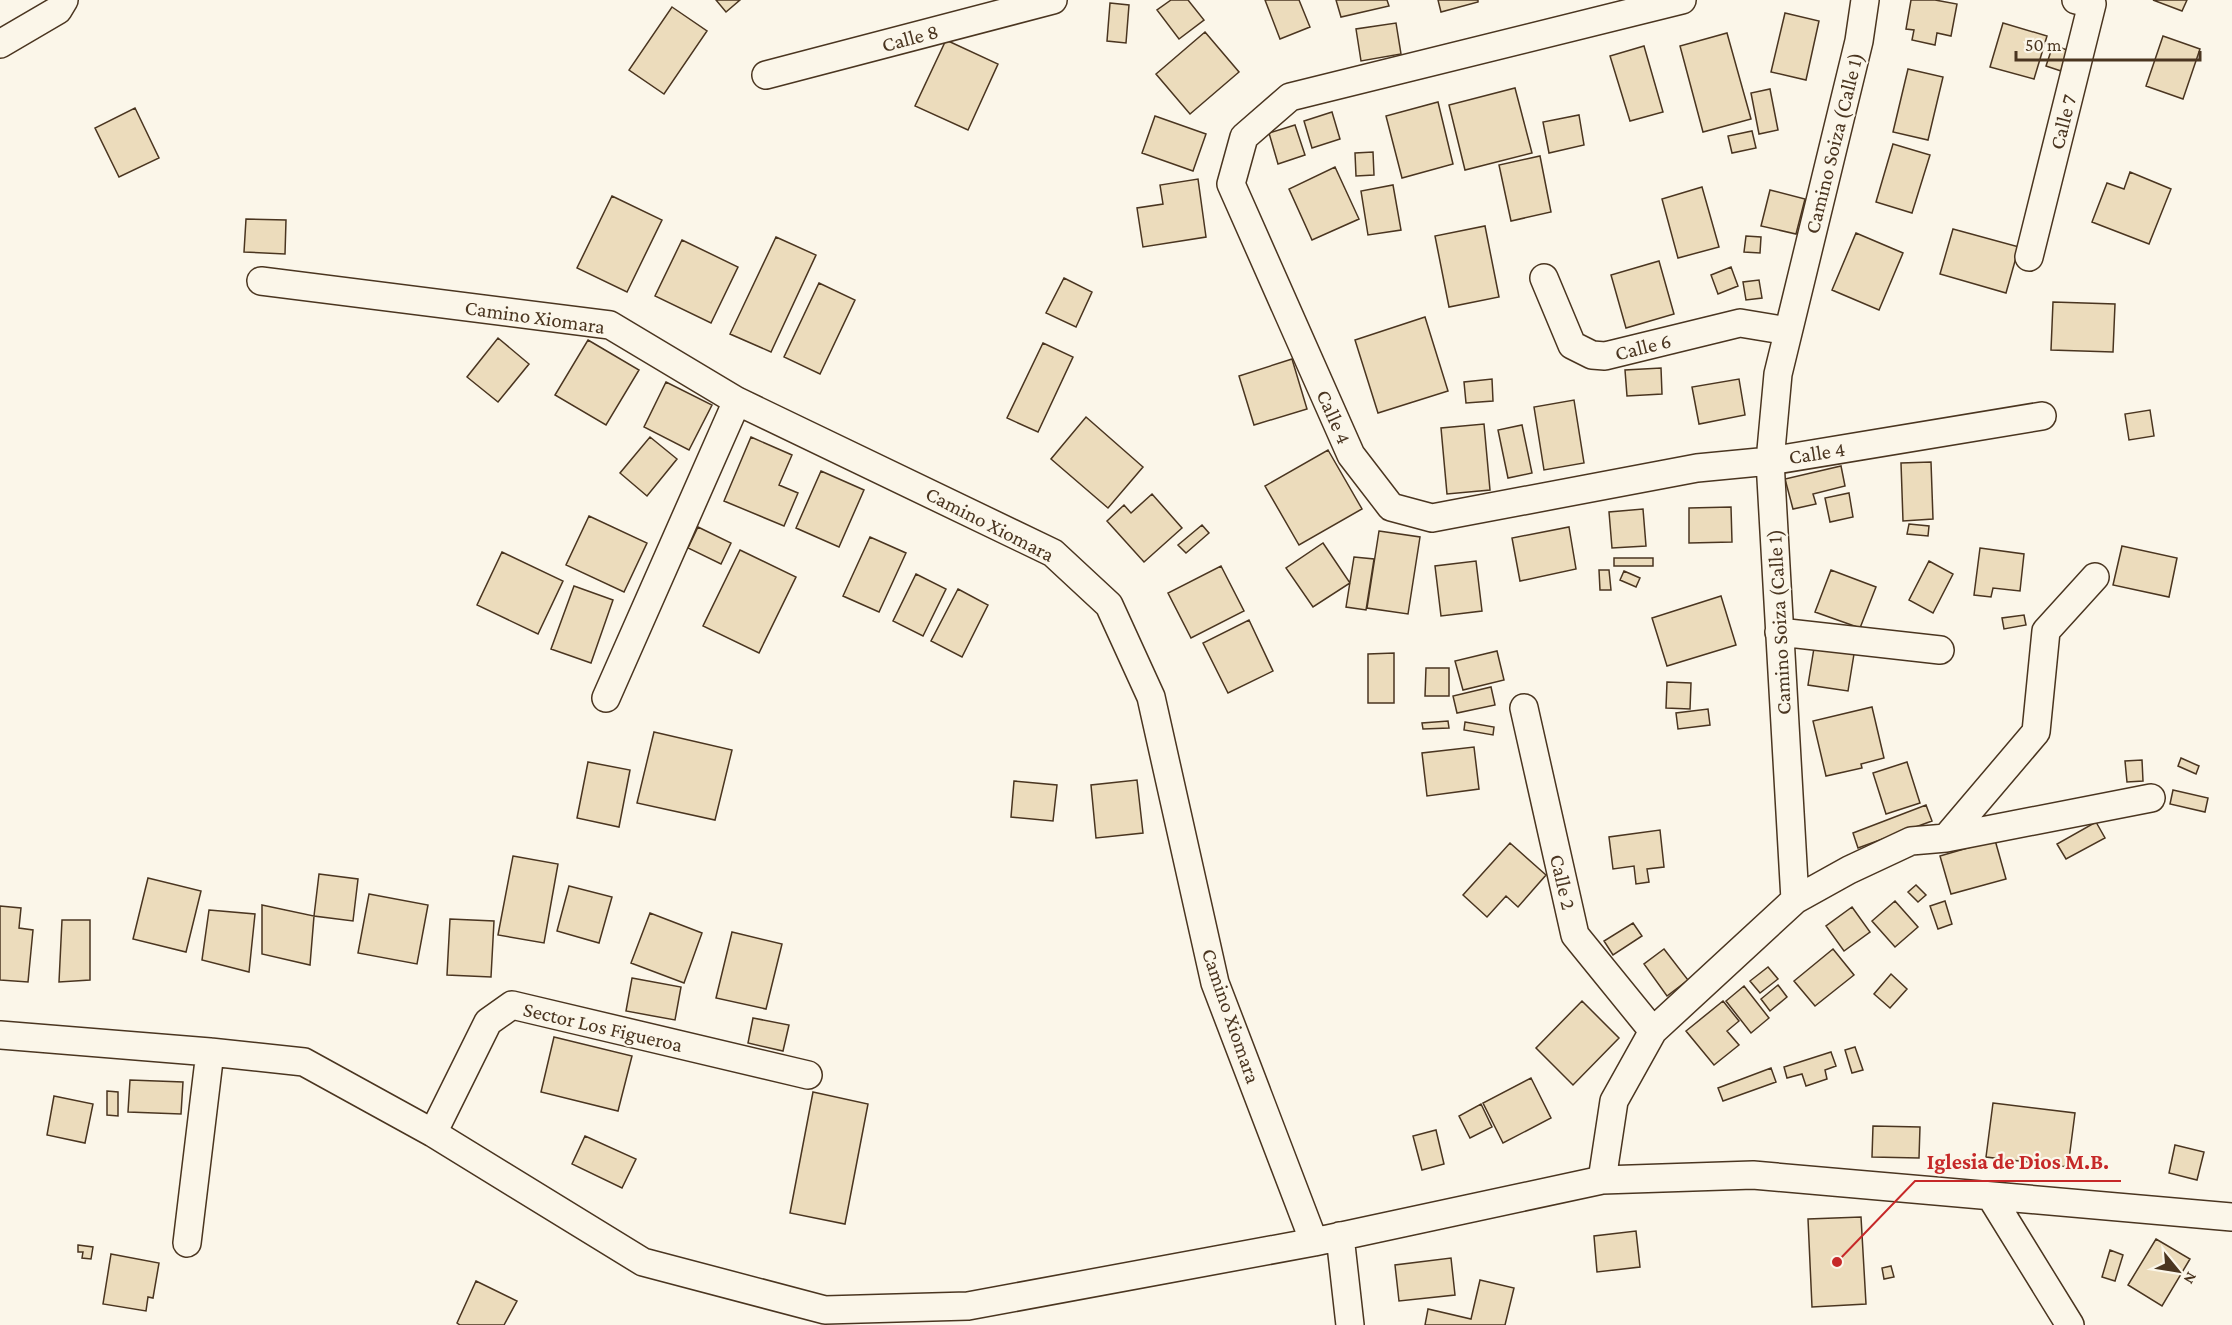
<svg xmlns="http://www.w3.org/2000/svg" width="2232" height="1325" viewBox="0 0 2232 1325" font-family="'Crimson Pro',serif">
<style>
.building{fill:#ecdcbc;stroke:#4a3520;stroke-width:1.5}
.lines{fill:none;stroke-linecap:round;stroke-linejoin:round}
.minor-casing{stroke:#4a3520;stroke-width:30}
.minor{stroke:#fbf6e9;stroke-width:27}
.labels{text-anchor:middle;stroke-width:4.5;stroke-linejoin:round;paint-order:stroke}
.street-label{font-size:21px;fill:#4a3520;stroke:#fbf6e9}
.leader{fill:none;stroke:#c62828;stroke-width:2}
.callout-dot{fill:#c62828;stroke:#fbf6e9;stroke-width:2}
.callout-label{font-size:22px;text-anchor:middle;font-weight:bold;fill:#c62828;stroke:#fbf6e9;stroke-width:4.5;stroke-linejoin:round;paint-order:stroke}
</style>
<rect width="100%" height="100%" fill="#fbf6e9"/>
<!-- building -->
<path class="building" d="M 716,0 L 740,0 L 726,12 Z
M 1171,0 L 1188,0 L 1204,20 L 1179,39 L 1157,10 Z
M 1265,0 L 1299,0 L 1310,27 L 1280,39 Z
M 1336,0 L 1387,0 L 1389,6 L 1341,17 Z
M 1438,0 L 1478,0 L 1478,2 L 1441,12 Z
M 1911,0 L 1935,0 L 1957,4 L 1951,36 L 1937,33 L 1935,45 L 1912,40 L 1914,30 L 1906,29 Z
M 2153,0 L 2187,0 L 2182,11 Z
M 1110,3 L 1129,5 L 1126,43 L 1107,41 Z
M 672,7 L 707,31 L 664,94 L 629,70 Z
M 1785,13 L 1819,21 L 1806,80 L 1771,72 Z
M 1396,23 L 1401,54 L 1361,61 L 1356,29 Z
M 2003,23 L 2047,36 L 2034,79 L 1990,67 Z
M 1205,32 L 1239,72 L 1190,114 L 1156,74 Z
M 1727,33 L 1751,119 L 1703,132 L 1680,46 Z
M 2163,36 L 2200,49 L 2183,99 L 2146,86 Z
M 946,40 L 998,64 L 968,130 L 915,106 Z
M 2053,45 L 2067,50 L 2061,71 L 2046,66 Z
M 1644,46 L 1663,112 L 1630,121 L 1610,56 Z
M 1908,69 L 1943,77 L 1928,140 L 1893,132 Z
M 1515,88 L 1532,153 L 1465,170 L 1449,105 Z
M 1770,89 L 1778,130 L 1759,134 L 1751,93 Z
M 1438,102 L 1453,164 L 1402,178 L 1386,116 Z
M 135,108 L 159,158 L 119,177 L 95,128 Z
M 1332,112 L 1340,139 L 1312,148 L 1304,121 Z
M 1579,115 L 1584,145 L 1549,153 L 1543,122 Z
M 1155,116 L 1206,134 L 1193,171 L 1142,153 Z
M 1295,125 L 1305,155 L 1278,164 L 1269,133 Z
M 1752,131 L 1756,148 L 1732,153 L 1728,136 Z
M 1893,144 L 1930,155 L 1912,213 L 1876,202 Z
M 1373,152 L 1374,175 L 1356,176 L 1355,153 Z
M 1540,156 L 1551,212 L 1511,221 L 1499,165 Z
M 1335,167 L 1359,219 L 1312,240 L 1289,189 Z
M 2130,172 L 2171,189 L 2149,244 L 2092,222 L 2107,183 L 2124,189 Z
M 1198,179 L 1206,237 L 1143,247 L 1137,208 L 1163,204 L 1160,185 Z
M 1393,185 L 1401,230 L 1368,235 L 1361,191 Z
M 1702,187 L 1719,247 L 1678,258 L 1662,199 Z
M 1770,190 L 1805,199 L 1796,234 L 1761,226 Z
M 612,196 L 662,220 L 627,292 L 577,268 Z
M 246,219 L 286,220 L 285,254 L 244,252 Z
M 1485,226 L 1499,297 L 1449,307 L 1435,236 Z
M 1953,229 L 2019,247 L 2006,293 L 1940,274 Z
M 1856,233 L 1903,253 L 1879,310 L 1832,290 Z
M 1746,236 L 1761,237 L 1760,253 L 1744,252 Z
M 776,237 L 816,255 L 771,352 L 730,334 Z
M 682,240 L 738,267 L 711,323 L 655,296 Z
M 1659,261 L 1674,314 L 1626,328 L 1611,275 Z
M 1731,267 L 1738,286 L 1718,294 L 1711,275 Z
M 1064,278 L 1092,292 L 1076,327 L 1046,313 Z
M 1759,280 L 1762,298 L 1746,300 L 1743,282 Z
M 819,283 L 855,300 L 820,374 L 784,357 Z
M 2053,302 L 2115,304 L 2113,352 L 2051,350 Z
M 1425,317 L 1448,391 L 1378,413 L 1355,340 Z
M 498,338 L 529,364 L 498,402 L 467,377 Z
M 588,340 L 639,370 L 606,425 L 555,395 Z
M 1043,343 L 1073,357 L 1038,432 L 1007,418 Z
M 1292,359 L 1307,409 L 1254,425 L 1239,376 Z
M 1661,368 L 1662,394 L 1627,396 L 1625,370 Z
M 1492,379 L 1493,401 L 1466,403 L 1464,382 Z
M 1739,379 L 1745,415 L 1699,424 L 1692,387 Z
M 666,382 L 712,405 L 689,450 L 644,427 Z
M 1574,400 L 1584,463 L 1544,470 L 1534,407 Z
M 2150,410 L 2154,436 L 2129,440 L 2125,414 Z
M 1086,417 L 1143,467 L 1108,508 L 1051,459 Z
M 1484,424 L 1490,490 L 1447,494 L 1441,428 Z
M 1522,425 L 1532,473 L 1508,478 L 1498,430 Z
M 650,437 L 677,459 L 647,496 L 620,473 Z
M 751,437 L 792,455 L 779,485 L 798,493 L 784,526 L 724,501 Z
M 1328,450 L 1362,509 L 1299,545 L 1265,486 Z
M 1931,462 L 1933,519 L 1903,521 L 1901,463 Z
M 1841,466 L 1845,486 L 1813,494 L 1816,504 L 1793,509 L 1785,479 Z
M 821,471 L 864,490 L 839,547 L 796,528 Z
M 1849,493 L 1853,517 L 1830,522 L 1825,498 Z
M 1152,494 L 1182,528 L 1144,562 L 1107,521 L 1124,505 L 1131,513 Z
M 1731,507 L 1732,542 L 1689,543 L 1689,508 Z
M 1643,509 L 1646,546 L 1612,548 L 1609,512 Z
M 589,516 L 647,543 L 624,592 L 566,565 Z
M 1909,524 L 1929,526 L 1928,536 L 1907,534 Z
M 1202,525 L 1209,533 L 1186,553 L 1178,545 Z
M 698,527 L 731,543 L 721,564 L 688,548 Z
M 1569,527 L 1576,569 L 1520,581 L 1512,538 Z
M 1379,531 L 1420,537 L 1408,614 L 1367,608 Z
M 870,537 L 906,553 L 879,612 L 843,596 Z
M 1323,543 L 1350,583 L 1313,607 L 1286,568 Z
M 2122,546 L 2177,558 L 2169,597 L 2113,585 Z
M 1980,548 L 2024,554 L 2020,591 L 1993,588 L 1991,597 L 1974,595 Z
M 740,550 L 796,577 L 759,653 L 703,626 Z
M 502,552 L 563,581 L 538,634 L 477,605 Z
M 1354,557 L 1374,559 L 1366,610 L 1346,607 Z
M 1614,558 L 1653,558 L 1653,566 L 1614,566 Z
M 1476,561 L 1482,611 L 1441,616 L 1435,566 Z
M 1929,561 L 1953,574 L 1933,613 L 1909,600 Z
M 1221,566 L 1244,611 L 1191,638 L 1168,593 Z
M 1599,570 L 1609,570 L 1611,590 L 1600,590 Z
M 1831,570 L 1876,587 L 1860,628 L 1815,612 Z
M 1624,571 L 1640,578 L 1636,587 L 1620,580 Z
M 916,574 L 946,589 L 923,636 L 893,621 Z
M 574,586 L 613,600 L 591,663 L 551,649 Z
M 958,589 L 988,605 L 962,657 L 931,641 Z
M 1721,596 L 1736,645 L 1667,666 L 1652,618 Z
M 2024,615 L 2026,625 L 2004,629 L 2002,618 Z
M 1249,620 L 1273,671 L 1228,693 L 1203,643 Z
M 1814,648 L 1854,654 L 1848,691 L 1808,685 Z
M 1497,651 L 1504,680 L 1463,690 L 1455,661 Z
M 1394,653 L 1394,703 L 1368,703 L 1368,654 Z
M 1426,668 L 1449,668 L 1449,696 L 1425,696 Z
M 1667,682 L 1691,683 L 1690,709 L 1666,708 Z
M 1491,687 L 1495,705 L 1457,713 L 1453,696 Z
M 1872,707 L 1884,758 L 1861,764 L 1862,768 L 1826,776 L 1813,721 Z
M 1708,709 L 1710,725 L 1678,729 L 1676,713 Z
M 1448,721 L 1449,728 L 1423,729 L 1422,723 Z
M 1465,722 L 1494,727 L 1493,735 L 1464,730 Z
M 654,732 L 732,750 L 715,820 L 637,803 Z
M 1474,747 L 1479,789 L 1427,796 L 1422,753 Z
M 2181,758 L 2199,766 L 2196,774 L 2178,766 Z
M 2142,760 L 2143,781 L 2127,782 L 2125,761 Z
M 588,762 L 630,770 L 619,827 L 577,818 Z
M 1907,762 L 1920,803 L 1886,814 L 1873,773 Z
M 1137,780 L 1143,833 L 1096,838 L 1091,785 Z
M 1014,781 L 1057,785 L 1053,821 L 1011,817 Z
M 2173,790 L 2208,798 L 2205,812 L 2170,804 Z
M 1926,805 L 1932,821 L 1858,848 L 1853,833 Z
M 2096,822 L 2105,838 L 2066,859 L 2057,844 Z
M 1660,830 L 1664,867 L 1647,869 L 1649,882 L 1636,884 L 1634,866 L 1613,869 L 1609,837 Z
M 1995,840 L 2006,879 L 1951,894 L 1940,856 Z
M 1510,843 L 1546,875 L 1518,907 L 1506,896 L 1487,917 L 1463,895 Z
M 513,856 L 558,864 L 544,943 L 498,935 Z
M 319,874 L 358,879 L 353,921 L 314,916 Z
M 148,878 L 201,891 L 186,952 L 133,939 Z
M 1916,885 L 1926,895 L 1918,902 L 1908,892 Z
M 569,886 L 612,897 L 599,943 L 557,931 Z
M 369,894 L 428,905 L 417,964 L 358,953 Z
M 1895,901 L 1918,927 L 1895,947 L 1872,921 Z
M 1945,901 L 1952,924 L 1938,929 L 1930,906 Z
M 262,905 L 314,916 L 310,965 L 262,954 Z
M 0,906 L 21,908 L 19,928 L 33,930 L 28,982 L 0,980 Z
M 1852,907 L 1870,932 L 1844,951 L 1826,926 Z
M 209,910 L 255,914 L 249,972 L 202,960 Z
M 650,913 L 702,933 L 684,983 L 631,963 Z
M 450,919 L 494,921 L 491,977 L 447,975 Z
M 62,920 L 90,920 L 90,980 L 59,982 Z
M 1633,923 L 1642,936 L 1613,955 L 1604,941 Z
M 732,932 L 782,944 L 766,1009 L 716,998 Z
M 1664,949 L 1688,980 L 1667,996 L 1644,964 Z
M 1833,949 L 1854,975 L 1815,1006 L 1794,981 Z
M 1768,967 L 1778,979 L 1760,993 L 1750,981 Z
M 1891,974 L 1907,989 L 1890,1008 L 1874,994 Z
M 632,978 L 681,987 L 675,1020 L 626,1011 Z
M 1778,985 L 1787,997 L 1770,1011 L 1761,999 Z
M 1744,986 L 1769,1018 L 1751,1033 L 1726,1001 Z
M 1582,1001 L 1619,1038 L 1573,1085 L 1536,1048 Z
M 1723,1001 L 1739,1021 L 1727,1031 L 1739,1045 L 1714,1065 L 1686,1031 Z
M 753,1018 L 789,1025 L 783,1051 L 748,1043 Z
M 554,1037 L 632,1056 L 618,1111 L 541,1092 Z
M 1855,1047 L 1863,1070 L 1852,1073 L 1845,1050 Z
M 1831,1052 L 1836,1066 L 1825,1070 L 1827,1079 L 1806,1086 L 1802,1074 L 1787,1078 L 1784,1067 Z
M 1771,1068 L 1776,1082 L 1723,1101 L 1718,1088 Z
M 1531,1078 L 1551,1118 L 1503,1143 L 1483,1103 Z
M 130,1080 L 183,1082 L 181,1114 L 128,1112 Z
M 107,1091 L 118,1092 L 118,1116 L 107,1115 Z
M 813,1092 L 868,1104 L 845,1224 L 790,1213 Z
M 54,1096 L 93,1104 L 85,1143 L 47,1135 Z
M 1993,1103 L 2075,1113 L 2068,1167 L 1986,1157 Z
M 1481,1104 L 1492,1127 L 1470,1138 L 1459,1116 Z
M 1873,1126 L 1920,1127 L 1919,1158 L 1872,1157 Z
M 1436,1130 L 1444,1164 L 1422,1170 L 1413,1136 Z
M 585,1136 L 636,1159 L 622,1188 L 572,1164 Z
M 2175,1145 L 2204,1152 L 2197,1180 L 2169,1173 Z
M 1861,1217 L 1866,1304 L 1812,1307 L 1808,1219 Z
M 1636,1231 L 1640,1267 L 1597,1272 L 1594,1236 Z
M 2156,1239 L 2190,1259 L 2162,1306 L 2128,1285 Z
M 78,1245 L 93,1247 L 91,1259 L 82,1258 L 83,1252 L 78,1252 Z
M 2110,1250 L 2123,1255 L 2115,1281 L 2102,1277 Z
M 111,1254 L 159,1263 L 153,1298 L 148,1297 L 146,1311 L 103,1304 Z
M 1451,1258 L 1455,1295 L 1399,1301 L 1395,1265 Z
M 1891,1266 L 1894,1277 L 1884,1279 L 1882,1268 Z
M 1480,1280 L 1514,1288 L 1505,1325 L 1425,1325 L 1428,1309 L 1471,1319 Z
M 476,1281 L 517,1301 L 504,1325 L 460,1325 L 457,1323 Z"/>
<g class="lines">
<!-- minor casing -->
<g class="minor-casing">
<path id="minor" d="M 1682,0 L 1290,97 L 1244,137 L 1231,184 L 1351,455 L 1391,507 L 1432,518 L 1697,468 L 1770,461 L 2042,416
M 0,44 L 58,10 L 64,0
M 766,75 L 1053,0
M 2029,257 L 2092,4 L 2076,0
M 1544,278 L 1572,345 L 1592,355 L 1605,356 L 1740,323 L 1788,331
M 261,281 L 610,325 L 737,401 L 1053,553 L 1109,605 L 1151,697 L 1215,983 L 1314,1242
M 1779,632 L 1940,650
M 606,698 L 737,401
M 1524,708 L 1575,935 L 1653,1031
M 1946,838 L 2036,732 L 2046,631 L 2095,577
M 1795,900 L 1849,870 L 1911,841 L 1946,838 L 2151,798
M 0,1035 L 210,1052 L 304,1062 L 433,1133 L 643,1262 L 825,1310 L 968,1306 L 1314,1242 L 1602,1180 L 1753,1175 L 2232,1217
M 433,1133 L 488,1022 L 512,1005 L 808,1075
M 1602,1180 L 1614,1101 L 1653,1031 L 1795,900 L 1770,461 L 1778,374 L 1859,41 L 1865,0
M 1991,1197 L 2070,1325
M 1340,1236 L 1350,1325
M 187,1243 L 210,1052"/>
</g>
<!-- minor -->
<use href="#minor" class="minor"/>
</g>
<g class="labels">
<!-- street labels -->
<g class="street-label">
<text transform="translate(910 38) rotate(-15)" y="7">Calle 8</text>
<text transform="translate(2063 122) rotate(-76)" y="7">Calle 7</text>
<text transform="translate(1834 143) rotate(-76)" y="7">Camino Soiza (Calle 1)</text>
<text transform="translate(535 317) rotate(8)" y="7">Camino Xiomara</text>
<text transform="translate(1643 347) rotate(-14)" y="7">Calle 6</text>
<text transform="translate(1334 417) rotate(66)" y="7">Calle 4</text>
<text transform="translate(1817 453) rotate(-9)" y="7">Calle 4</text>
<text transform="translate(990 524) rotate(27)" y="7">Camino Xiomara</text>
<text transform="translate(1779 622) rotate(-93)" y="7">Camino Soiza (Calle 1)</text>
<text transform="translate(1563 882) rotate(77)" y="7">Calle 2</text>
<text transform="translate(1231 1016) rotate(71)" y="7">Camino Xiomara</text>
<text transform="translate(603 1027) rotate(13)" y="7">Sector Los Figueroa</text>
</g>
</g>
<!-- callouts -->
<path class="leader" d="M1837 1262L1915 1181H2121"/>
<circle class="callout-dot" cx="1837" cy="1262" r="6"/>
<g class="callout-label">
<text x="2018" y="1169">Iglesia de Dios M.B.</text>
</g>
<!-- north arrow -->
<g transform="translate(2178 1271) rotate(120)" stroke="#fbf6e9" stroke-width="4.5" paint-order="stroke">
<path d="M0-4.5L10 22L0 15L-10 22Z" fill="#4a3520"/>
<text y="-9" font-size="16" font-weight="bold" text-anchor="middle" fill="#4a3520">N</text>
</g>
<!-- scale -->
<path d="M2016 51v9h184v-9" fill="none" stroke="#4a3520" stroke-width="3"/>
<text x="2025" y="51" font-size="18" fill="#4a3520" stroke="#fbf6e9" stroke-width="4.5" paint-order="stroke">50 m</text>
</svg>
